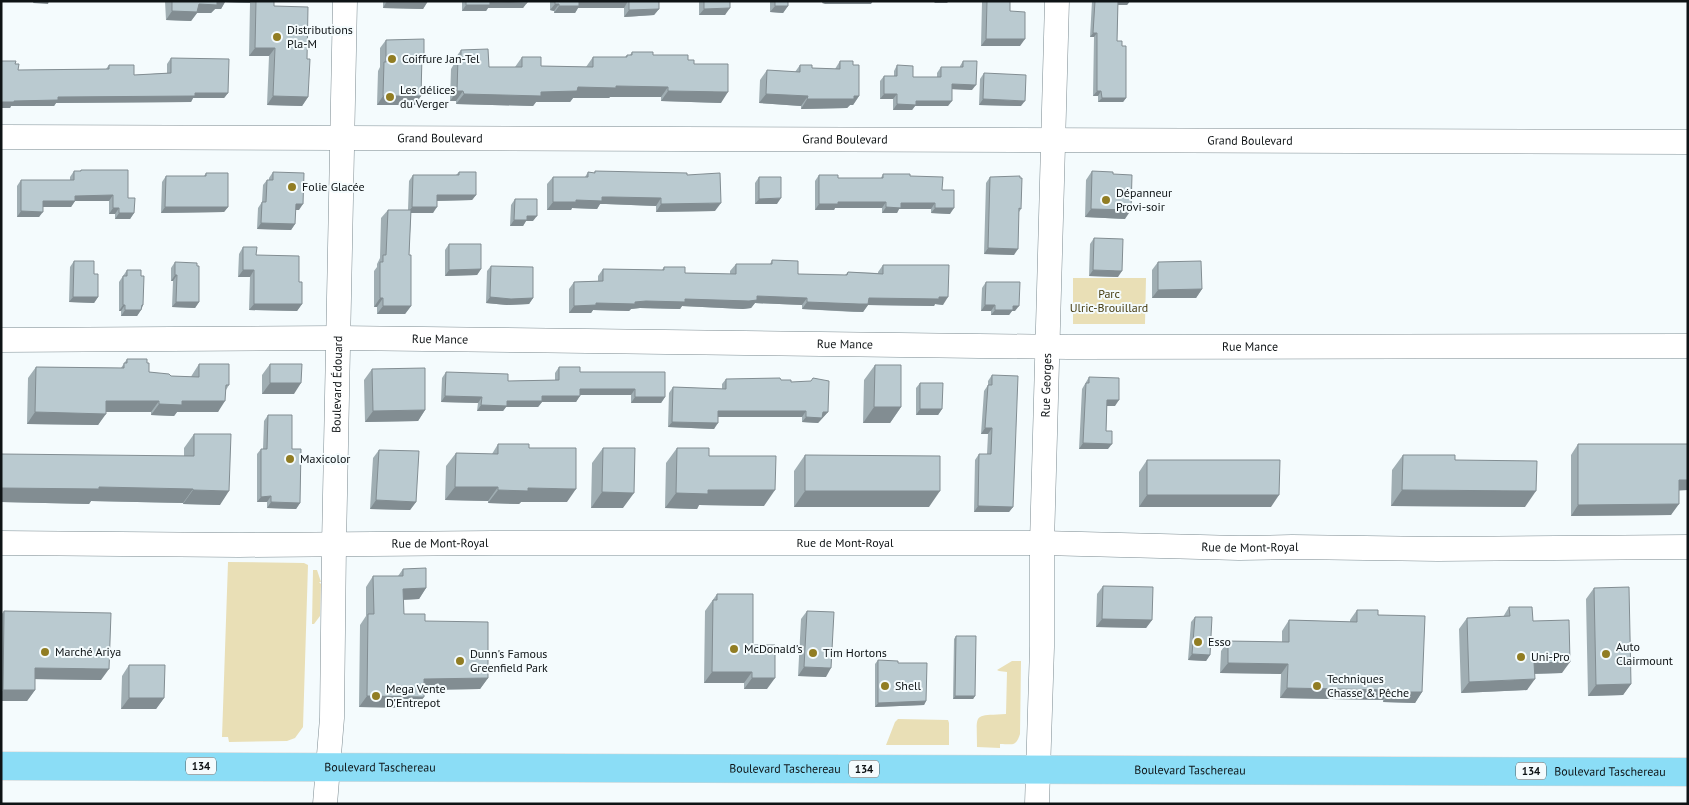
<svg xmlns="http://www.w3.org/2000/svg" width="1689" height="805" viewBox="0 0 1689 805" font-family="'PT Sans',sans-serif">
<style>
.green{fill:#e9dfb6}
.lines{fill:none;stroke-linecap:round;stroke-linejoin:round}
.minor-casing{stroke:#7c8b91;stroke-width:25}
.major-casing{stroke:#d4d5d5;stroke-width:29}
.minor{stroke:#fff;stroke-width:24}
.major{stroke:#8bddf6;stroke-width:28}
.wall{fill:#a0aeb3}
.shaded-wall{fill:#828d92}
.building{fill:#bacad0;stroke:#828d92}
.poi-dot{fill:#917d23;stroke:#f4fbfd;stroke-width:2}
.labels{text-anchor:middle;stroke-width:4;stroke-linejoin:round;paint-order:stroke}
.shield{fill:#f4fbfd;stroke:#53595b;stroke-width:1}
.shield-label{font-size:11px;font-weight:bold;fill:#0e1315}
.poi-label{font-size:12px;fill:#0e1315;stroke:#f4fbfd;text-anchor:start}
.street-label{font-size:12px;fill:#0e1315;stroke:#f4fbfd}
.park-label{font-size:12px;fill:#473d11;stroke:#f4fbfd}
</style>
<rect width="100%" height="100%" fill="#f4fbfd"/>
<!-- green -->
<path class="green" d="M 1073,278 L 1146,278 L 1145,324 L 1073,324 Z
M 228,562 L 304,563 L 308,565 L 303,727 L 295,738 L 287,741 L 229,742 L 228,737 L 222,737 Z
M 313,570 L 317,570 L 321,582 L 319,582 L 321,584 L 320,616 L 314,624 L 312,624 Z
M 1012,661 L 1021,661 L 1020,734 C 1016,747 1012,744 1000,744 L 1000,748 L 977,747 C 977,712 972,716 1006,714 L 1007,672 L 999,671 L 997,670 Z
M 898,719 L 948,720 L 949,723 L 949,745 L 886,745 L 895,722 Z"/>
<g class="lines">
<!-- minor casing -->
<g class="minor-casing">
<g id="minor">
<path id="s1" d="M 1,137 L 1688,142"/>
<path id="s2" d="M 1,340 L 338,338 L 1068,347 L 1688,346"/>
<path id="s3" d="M 1,543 L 239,545 L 493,543 L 1042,543 L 1239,548 L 1292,547 L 1438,549 L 1688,547"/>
<path id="s4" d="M 325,804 L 332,718 L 334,545 L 345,1"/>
<path id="s5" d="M 1037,804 L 1042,647 L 1042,543 L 1057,1"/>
</g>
</g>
<!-- major casing -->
<g class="major-casing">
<g id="major">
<path id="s6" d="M 1,766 L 1688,772"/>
</g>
</g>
<!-- minor -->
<use href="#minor" class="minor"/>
<!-- major -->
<use href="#major" class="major"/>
</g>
<!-- wall -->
<path class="wall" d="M 165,1 L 274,1 L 274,6 L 307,59 L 308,97 L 302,106 L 267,105 L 269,56 L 249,56 L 250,3 L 225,2 L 221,9 L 215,9 L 211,13 L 197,13 L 191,21 L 166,20 Z
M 383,1 L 428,1 L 423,9 L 383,8 Z
M 462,1 L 527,1 L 523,8 L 488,8 L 486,11 L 462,11 Z
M 550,1 L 659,1 L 659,9 L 654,15 L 624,17 L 624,8 L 578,8 L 575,13 L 554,13 L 554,11 L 550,10 Z
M 699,1 L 730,1 L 725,15 L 699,15 Z
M 770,1 L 788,1 L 788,6 L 783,13 L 770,12 Z
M 973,1 L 1010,1 L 1010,11 L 1020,46 L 981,46 L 982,2 L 973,2 Z
M 1092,1 L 1130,1 L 1127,5 L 1118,5 L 1117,41 L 1122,46 L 1126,98 L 1123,102 L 1098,102 L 1098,96 L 1093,96 L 1094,37 L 1090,37 Z
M 386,40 L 424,55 L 422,59 L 415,105 L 377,105 L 378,71 L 380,67 L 380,48 Z
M 461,50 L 489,67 L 515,67 L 522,57 L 541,66 L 586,67 L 593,57 L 625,57 L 627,55 L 630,55 L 632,52 L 688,60 L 694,64 L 721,103 L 661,101 L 661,97 L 610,97 L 609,98 L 573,98 L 570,102 L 536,102 L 533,106 L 456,104 L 456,101 L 450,101 L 451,69 L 454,64 L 454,60 Z
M 171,58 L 228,93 L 224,98 L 193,98 L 191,102 L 56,103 L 54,106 L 11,106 L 10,108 L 1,108 L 1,61 L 15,64 L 18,70 L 106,69 L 109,65 L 134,75 L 167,73 L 167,64 Z
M 840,61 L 853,65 L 859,96 L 853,105 L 850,105 L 847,108 L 801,109 L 801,106 L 759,103 L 760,80 L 767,70 L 795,72 L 800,65 L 812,68 L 835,69 Z
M 963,61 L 972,90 L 952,89 L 948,106 L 915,106 L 912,110 L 893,110 L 893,99 L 880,99 L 880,81 L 884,76 L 894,76 L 894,71 L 897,65 L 913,77 L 937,77 L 937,73 L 941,67 L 960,67 L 960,66 Z
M 984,73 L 1021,106 L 979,105 L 980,79 Z
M 81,170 L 128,198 L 134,213 L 130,219 L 115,219 L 115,214 L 109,214 L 109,201 L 75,201 L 71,207 L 43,207 L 39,217 L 17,217 L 17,186 L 21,180 L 70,180 L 70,177 L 74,171 L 80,171 Z
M 595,171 L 687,175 L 715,211 L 656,212 L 656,206 L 606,204 L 600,204 L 597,209 L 572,208 L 571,210 L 547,210 L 547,184 L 553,177 L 585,177 L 588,172 L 594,173 Z
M 1092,171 L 1113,174 L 1125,219 L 1085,217 L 1086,180 Z
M 273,172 L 299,210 L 295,210 L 295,224 L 291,230 L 257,229 L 258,208 L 262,202 L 263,185 L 267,180 L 269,180 L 269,178 Z
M 459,172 L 476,195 L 472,200 L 437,201 L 433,213 L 411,213 L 409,255 L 411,306 L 405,314 L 377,314 L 377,307 L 374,307 L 374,271 L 377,267 L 377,264 L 380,258 L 381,218 L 388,210 L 408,210 L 409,181 L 413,175 L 456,175 Z
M 206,173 L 228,207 L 224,212 L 161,213 L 162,182 L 166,176 L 204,176 Z
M 883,174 L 910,176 L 942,190 L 950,214 L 931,213 L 931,209 L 899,209 L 897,213 L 882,213 L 882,208 L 835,208 L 834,210 L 815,210 L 815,181 L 819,175 L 838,178 L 881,178 Z
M 759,177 L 777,204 L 755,204 L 755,183 Z
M 990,177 L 1021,209 L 1019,212 L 1014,255 L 984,254 L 986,183 Z
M 515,199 L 533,221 L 526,221 L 523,226 L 510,226 L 511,205 Z
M 1094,238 L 1118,277 L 1089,276 L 1090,244 Z
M 449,244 L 481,269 L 477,275 L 445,276 L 445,250 Z
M 243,247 L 299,282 L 302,304 L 297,311 L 249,310 L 250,277 L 238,277 L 239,254 Z
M 772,260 L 799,274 L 845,275 L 848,272 L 878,273 L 878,272 L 883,265 L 943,305 L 935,304 L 934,306 L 868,305 L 863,312 L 854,312 L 802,309 L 802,305 L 755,303 L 751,308 L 743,309 L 682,306 L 680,309 L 640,308 L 631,309 L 629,311 L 593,310 L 591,313 L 569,313 L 569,289 L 574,282 L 598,281 L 598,276 L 603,269 L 662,270 L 664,267 L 685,273 L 730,274 L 730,271 L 736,264 L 770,264 Z
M 74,261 L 94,274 L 98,297 L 94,303 L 69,302 L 70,267 Z
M 175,262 L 199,302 L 195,308 L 172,307 L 173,281 L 171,281 L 171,268 Z
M 1158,262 L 1202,289 L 1196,298 L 1152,298 L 1152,270 Z
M 491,266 L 533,298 L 529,304 L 507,305 L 486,303 L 487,271 Z
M 127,270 L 141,276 L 143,305 L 142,308 L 141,310 L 137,316 L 121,316 L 121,311 L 119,311 L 119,282 Z
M 986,282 L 1015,311 L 1012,311 L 1009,315 L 991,315 L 991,311 L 981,311 L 982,288 Z
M 127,359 L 147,363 L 149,372 L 171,376 L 191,377 L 192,375 L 199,364 L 229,385 L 226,390 L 218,412 L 177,412 L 174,416 L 151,415 L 151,412 L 106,412 L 98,425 L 27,424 L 28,378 L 36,367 L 121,368 Z
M 270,364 L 294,394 L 262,394 L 262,375 Z
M 875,365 L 901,407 L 890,423 L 863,423 L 864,380 Z
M 559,367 L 580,372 L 665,397 L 661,403 L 631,403 L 631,395 L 580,395 L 576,402 L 542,402 L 538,407 L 506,407 L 503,411 L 477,411 L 478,403 L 441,402 L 442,378 L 446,372 L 508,381 L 555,380 L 555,373 Z
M 372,369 L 425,410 L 418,421 L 365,422 L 364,380 Z
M 992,375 L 1013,507 L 1009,512 L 974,512 L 975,460 L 979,454 L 987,454 L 988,434 L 981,434 L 984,391 L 988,385 L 988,381 Z
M 1089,377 L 1115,406 L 1107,406 L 1106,431 L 1108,449 L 1079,449 L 1082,389 Z
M 726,379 L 781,380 L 791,382 L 828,412 L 818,423 L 802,422 L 802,417 L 718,417 L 714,429 L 668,427 L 669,393 L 673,387 L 722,389 L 722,384 Z
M 920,383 L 942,409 L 938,415 L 916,415 L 916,388 Z
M 268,415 L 292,449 L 300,503 L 296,509 L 267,508 L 267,502 L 257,502 L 257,454 L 261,449 L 263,449 L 264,421 Z
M 194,434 L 220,505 L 183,504 L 183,503 L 91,501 L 89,504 L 1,502 L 184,456 L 184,448 Z
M 498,444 L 529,448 L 567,502 L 521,502 L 519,504 L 488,503 L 488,501 L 445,500 L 446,466 L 456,453 L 492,454 Z
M 1578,444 L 1679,491 L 1671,515 L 1571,516 L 1571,455 Z
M 603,448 L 623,508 L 591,508 L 592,463 Z
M 677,448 L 709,456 L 764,506 L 699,505 L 697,509 L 665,508 L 666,463 Z
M 379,450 L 416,502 L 410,510 L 370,509 L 373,458 Z
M 805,455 L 929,507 L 794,507 L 794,471 Z
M 1403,455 L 1455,460 L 1525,507 L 1391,506 L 1392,470 Z
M 1147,460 L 1271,507 L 1139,507 L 1139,472 Z
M 403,569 L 426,588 L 419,599 L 403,600 L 404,614 L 425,621 L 488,678 L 480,689 L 424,690 L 416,708 L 359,707 L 360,625 L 366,616 L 366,587 L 373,576 L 398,576 Z
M 1103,586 L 1152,620 L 1146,628 L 1096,627 L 1097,594 Z
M 1594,588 L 1631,684 L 1623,695 L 1588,696 L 1586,599 Z
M 717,594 L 753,645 L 767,689 L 744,689 L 744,683 L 704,683 L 705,611 Z
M 1509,607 L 1533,621 L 1562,673 L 1534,674 L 1527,690 L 1461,693 L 1459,629 L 1467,618 L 1503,617 Z
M 1357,610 L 1378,615 L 1422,692 L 1415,703 L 1383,702 L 1383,700 L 1280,698 L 1281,674 L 1220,673 L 1221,651 L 1228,641 L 1282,642 L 1282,631 L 1289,620 L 1350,622 L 1350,620 Z
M 4,611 L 101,680 L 35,679 L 35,690 L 27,701 L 1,701 L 1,615 Z
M 807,611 L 826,677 L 798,676 L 801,619 Z
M 1195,617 L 1210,655 L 1206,661 L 1188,660 L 1191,622 Z
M 956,636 L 975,696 L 973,699 L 953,699 L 954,639 Z
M 878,660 L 926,701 L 924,705 L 875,707 L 875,664 Z
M 129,665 L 164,698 L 156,709 L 121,709 L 122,676 Z"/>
<!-- shaded-wall -->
<path class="shaded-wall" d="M 34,1 L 49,1 L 48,4 L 33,3 Z
M 217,1 L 251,1 L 250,3 L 225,2 L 221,9 L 215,9 L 211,13 L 197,13 L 191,21 L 166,20 L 172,11 L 199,4 Z
M 387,1 L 428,1 L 423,9 L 383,8 Z
M 579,1 L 628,1 L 624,8 L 578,8 L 575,13 L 554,13 L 559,6 Z
M 823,1 L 873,1 L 871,4 L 825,4 L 822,3 Z
M 936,1 L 949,1 L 947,3 L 934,3 Z
M 1118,1 L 1130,1 L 1127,5 L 1115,5 Z
M 490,2 L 527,3 L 523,8 L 488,8 L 486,11 L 462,11 L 466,5 Z
M 555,4 L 559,4 L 554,11 L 550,10 Z
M 775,6 L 788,6 L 783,13 L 770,12 Z
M 730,8 L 725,15 L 699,15 L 704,9 Z
M 659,9 L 654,15 L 624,17 L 629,10 Z
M 1093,33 L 1097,33 L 1094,37 L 1090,37 Z
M 986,39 L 1025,39 L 1020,46 L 981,46 Z
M 255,48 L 275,48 L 269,56 L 249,56 Z
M 952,84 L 976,85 L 972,90 L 948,89 Z
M 616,86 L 668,87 L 661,97 L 610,97 L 609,98 L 573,98 L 570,102 L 536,102 L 533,106 L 456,104 L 464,94 L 541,92 L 578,87 Z
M 457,91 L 463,91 L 456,101 L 450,101 Z
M 668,91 L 728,92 L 721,103 L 661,101 Z
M 1097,91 L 1101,91 L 1098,96 L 1093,96 Z
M 195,93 L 228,93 L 224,98 L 193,98 L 191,102 L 56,103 L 54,106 L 11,106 L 10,108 L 1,108 L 1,102 L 58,97 Z
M 766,94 L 808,96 L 801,106 L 759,103 Z
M 884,94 L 897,94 L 893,99 L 880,99 Z
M 273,96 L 308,97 L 302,106 L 267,105 Z
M 383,96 L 421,96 L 415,105 L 377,105 Z
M 854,96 L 859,96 L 853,105 L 850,105 L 847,108 L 801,109 L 807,99 Z
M 1102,98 L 1126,98 L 1123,102 L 1098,102 Z
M 983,99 L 1025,101 L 1021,106 L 979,105 Z
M 916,101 L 952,101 L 948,106 L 915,106 L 912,110 L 893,110 L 897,104 Z
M 113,195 L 109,201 L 75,201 L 71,207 L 39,207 L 43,201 L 75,196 Z
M 437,195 L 476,195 L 472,200 L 433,201 Z
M 602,197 L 611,197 L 661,198 L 656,206 L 606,204 L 600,204 L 597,209 L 572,208 L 571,210 L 547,210 L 553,202 Z
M 781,198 L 777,204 L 755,204 L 759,199 Z
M 838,202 L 886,202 L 882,208 L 835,208 L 834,210 L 815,210 L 819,204 Z
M 721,203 L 715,211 L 656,212 L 661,204 Z
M 901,203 L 935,203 L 931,209 L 899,209 L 897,213 L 882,213 L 886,207 Z
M 296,204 L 303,204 L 299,210 L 292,210 Z
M 165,207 L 228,207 L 224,212 L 161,213 Z
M 412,207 L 437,207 L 433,213 L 408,213 Z
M 113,208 L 119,208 L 115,214 L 109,214 Z
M 935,208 L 954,208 L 950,214 L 931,213 Z
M 1091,209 L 1131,210 L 1125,219 L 1085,217 Z
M 21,211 L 43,212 L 39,217 L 17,217 Z
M 119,213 L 134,213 L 130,219 L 115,219 Z
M 527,216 L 537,216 L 533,221 L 526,221 L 523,226 L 510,226 L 514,220 Z
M 261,223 L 295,224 L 291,230 L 257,229 Z
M 988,248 L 1018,249 L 1014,255 L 984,254 Z
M 481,269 L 477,275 L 445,276 L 449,270 Z
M 243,270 L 254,270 L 250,277 L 238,277 Z
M 1093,270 L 1122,271 L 1118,277 L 1089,276 Z
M 175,275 L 177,275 L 173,281 L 171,281 Z
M 1202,289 L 1196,298 L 1152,298 L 1158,290 Z
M 757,296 L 807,298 L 802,305 L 755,303 L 751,308 L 743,309 L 682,306 L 680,309 L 640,308 L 631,309 L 629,311 L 593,310 L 591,313 L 569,313 L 574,306 L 596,303 Z
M 73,297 L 98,297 L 94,303 L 69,302 Z
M 490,297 L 533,298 L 529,304 L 507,305 L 486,303 Z
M 939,297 L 948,297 L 943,305 L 935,304 L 934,306 L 868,305 L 863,312 L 802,309 L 807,302 L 869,298 Z
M 380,298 L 383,298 L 377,307 L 374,307 Z
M 176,302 L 199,302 L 195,308 L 172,307 Z
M 254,304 L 302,304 L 297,311 L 249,310 Z
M 123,305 L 125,305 L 121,311 L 119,311 Z
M 142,305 L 143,305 L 140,310 L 141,310 L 137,316 L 121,316 L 125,310 Z
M 985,305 L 995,305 L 991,311 L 981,311 Z
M 383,306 L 411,306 L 405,314 L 377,314 Z
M 1013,306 L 1019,306 L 1015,311 L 1012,311 L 1009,315 L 991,315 L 995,310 Z
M 270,383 L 301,383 L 294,394 L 262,394 Z
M 580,389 L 635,389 L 631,395 L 576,395 Z
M 445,396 L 482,397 L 478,403 L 441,402 Z
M 542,396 L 580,396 L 576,402 L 542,402 L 538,407 L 506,407 L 503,411 L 477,411 L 481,405 Z
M 635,397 L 665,397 L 661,403 L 631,403 Z
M 1107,400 L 1119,400 L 1115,406 L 1103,406 Z
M 106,401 L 159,401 L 151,412 L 98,412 Z
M 182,401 L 225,401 L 218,412 L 177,412 L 174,416 L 151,415 L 159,404 Z
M 874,407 L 901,407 L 890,423 L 863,423 Z
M 920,409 L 942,409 L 938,415 L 916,415 Z
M 425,410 L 418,421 L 365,422 L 373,411 Z
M 718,411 L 806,411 L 802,417 L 714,417 Z
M 35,412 L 106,414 L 98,425 L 27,424 Z
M 823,412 L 828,412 L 818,423 L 802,422 L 806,417 Z
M 672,422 L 718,423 L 714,429 L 668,427 Z
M 985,428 L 992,428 L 988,434 L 981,434 Z
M 1083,443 L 1112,444 L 1108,449 L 1079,449 Z
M 1679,480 L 1688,480 L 1688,490 L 1671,491 Z
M 99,487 L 193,489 L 183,503 L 91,501 L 89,504 L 1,502 L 1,488 Z
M 455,487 L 498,487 L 488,501 L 445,500 Z
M 528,488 L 576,489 L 567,502 L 521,502 L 519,504 L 488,503 L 498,490 Z
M 193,490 L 229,491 L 220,505 L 183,504 Z
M 708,490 L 775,490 L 764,506 L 699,505 L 697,509 L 665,508 L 676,493 Z
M 1402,490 L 1536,491 L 1525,507 L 1391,506 Z
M 805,491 L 940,491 L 929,507 L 794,507 Z
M 602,492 L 634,493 L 623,508 L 591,508 Z
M 1147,495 L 1279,495 L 1271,507 L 1139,507 Z
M 271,496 L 267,502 L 257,502 L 261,497 Z
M 376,500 L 416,502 L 410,510 L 370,509 Z
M 271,502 L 300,503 L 296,509 L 267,508 Z
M 1679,504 L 1671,515 L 1571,516 L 1578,505 Z
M 978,506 L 1013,507 L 1009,512 L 974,512 Z
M 426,588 L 419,599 L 396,600 L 403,589 Z
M 1102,619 L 1152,620 L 1146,628 L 1096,627 Z
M 1192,654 L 1210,655 L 1206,661 L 1188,660 Z
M 1570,662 L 1562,673 L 1526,674 L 1534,663 Z
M 1228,663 L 1288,664 L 1281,674 L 1220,673 Z
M 804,667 L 831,668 L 826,677 L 798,676 Z
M 35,668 L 109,669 L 101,680 L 27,679 Z
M 712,672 L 752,672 L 744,683 L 704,683 Z
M 488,678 L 480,689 L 417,690 L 424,679 Z
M 752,678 L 775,678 L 767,689 L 744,689 Z
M 1535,679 L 1527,690 L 1461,693 L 1469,682 Z
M 1631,684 L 1623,695 L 1588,696 L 1596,685 Z
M 1287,688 L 1390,690 L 1383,700 L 1280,698 Z
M 3,690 L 35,690 L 27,701 L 1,701 L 1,692 Z
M 1390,692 L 1422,692 L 1415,703 L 1383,702 Z
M 367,696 L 424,697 L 416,708 L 359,707 Z
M 955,696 L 975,696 L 973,699 L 953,699 Z
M 129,698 L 164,698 L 156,709 L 121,709 Z
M 926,701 L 924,705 L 875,707 L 878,703 Z"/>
<!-- building -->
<path class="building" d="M 172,1 L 217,1 L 217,5 L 199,4 L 197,12 L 172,11 Z
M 256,1 L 274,1 L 274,6 L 308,7 L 307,59 L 310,59 L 308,97 L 273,96 L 275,48 L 255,48 Z
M 466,1 L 527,1 L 527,3 L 490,2 L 490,5 L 466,5 Z
M 555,1 L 585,1 L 579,1 L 579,6 L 559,6 L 559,4 L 555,4 Z
M 629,1 L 659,1 L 659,9 L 629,10 Z
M 704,1 L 730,1 L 730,8 L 704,9 Z
M 775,1 L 788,1 L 788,6 L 775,6 Z
M 987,1 L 1010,1 L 1010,11 L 1025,12 L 1025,39 L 986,39 Z
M 1095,1 L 1118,1 L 1117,41 L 1122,41 L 1122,46 L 1126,46 L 1126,98 L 1102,98 L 1101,91 L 1097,91 L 1097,33 L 1093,33 Z
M 424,39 L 424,55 L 422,55 L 421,96 L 383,96 L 384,62 L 386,62 L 386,40 Z
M 488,49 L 489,67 L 522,67 L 522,57 L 541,57 L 541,66 L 593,67 L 593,57 L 627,57 L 627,55 L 632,55 L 632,52 L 653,52 L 653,55 L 688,55 L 688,60 L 694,60 L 694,64 L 728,64 L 728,92 L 668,91 L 668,87 L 616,86 L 616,88 L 578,87 L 577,91 L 541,92 L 541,96 L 464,94 L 463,91 L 457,91 L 458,58 L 461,59 L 461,50 Z
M 171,58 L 229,59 L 228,93 L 195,93 L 195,96 L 58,97 L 58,100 L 14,101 L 14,102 L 1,102 L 1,61 L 16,61 L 15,64 L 19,64 L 18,70 L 109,69 L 109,65 L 134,65 L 134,75 L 171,73 Z
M 840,61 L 853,61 L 853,65 L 859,65 L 859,96 L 854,96 L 854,99 L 807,99 L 808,96 L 766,94 L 767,70 L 800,72 L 800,65 L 812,65 L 812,68 L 840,69 Z
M 963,61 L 977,61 L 976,85 L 952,84 L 952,101 L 916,101 L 916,105 L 897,104 L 897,94 L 884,94 L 884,76 L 897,76 L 897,65 L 913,66 L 913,77 L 941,77 L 941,67 L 963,67 Z
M 984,73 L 1026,75 L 1025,101 L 983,99 Z
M 81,170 L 128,170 L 128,198 L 135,198 L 134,213 L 119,213 L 119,208 L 113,208 L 113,195 L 75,196 L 75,201 L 43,201 L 43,212 L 21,211 L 21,180 L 74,180 L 74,171 L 81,171 Z
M 595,171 L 687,173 L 687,175 L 720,173 L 721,203 L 661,204 L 661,198 L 611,197 L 602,197 L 602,201 L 576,200 L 576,202 L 553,202 L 553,177 L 588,177 L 588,172 L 595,173 Z
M 1092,171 L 1113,172 L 1113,174 L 1132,175 L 1131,210 L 1091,209 Z
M 273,172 L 304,173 L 303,204 L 296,204 L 295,224 L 261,223 L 262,202 L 266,202 L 267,180 L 273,180 Z
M 459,172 L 476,172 L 476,195 L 437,195 L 437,207 L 412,207 L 413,175 L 459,175 Z
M 206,173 L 228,173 L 228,207 L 165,207 L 166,176 L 206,176 Z
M 883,174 L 910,174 L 910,176 L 943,177 L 942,190 L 954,190 L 954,208 L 935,208 L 935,203 L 901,203 L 901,208 L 886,207 L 886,202 L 838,202 L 838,204 L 819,204 L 819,175 L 838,175 L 838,178 L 883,178 Z
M 1020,176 L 1020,178 L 1022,178 L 1021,209 L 1019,208 L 1018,249 L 988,248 L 990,177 Z
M 759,177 L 781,177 L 781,198 L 759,199 Z
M 515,199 L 537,199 L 537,216 L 527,216 L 527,220 L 514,220 Z
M 388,210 L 411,210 L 409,255 L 411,255 L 411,306 L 383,306 L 383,298 L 380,298 L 380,262 L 383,262 L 383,255 L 386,255 Z
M 1094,238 L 1123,239 L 1122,271 L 1093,270 Z
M 449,244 L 481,244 L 481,269 L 449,270 Z
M 243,247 L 257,247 L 256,255 L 299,256 L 299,282 L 302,282 L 302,304 L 254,304 L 254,270 L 243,270 Z
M 772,260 L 798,261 L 798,274 L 799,274 L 847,275 L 848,272 L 883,274 L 883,265 L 949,265 L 948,297 L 939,297 L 939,299 L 869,298 L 868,304 L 859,304 L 807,302 L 807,298 L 757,296 L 757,300 L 749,301 L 685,299 L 685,302 L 646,301 L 635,302 L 635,304 L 596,303 L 596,305 L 574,306 L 574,282 L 603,281 L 603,269 L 664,270 L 664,267 L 685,267 L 685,273 L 736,274 L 736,264 L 772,264 Z
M 74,261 L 94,261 L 94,274 L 98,274 L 98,297 L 73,297 Z
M 1201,261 L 1202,289 L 1158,290 L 1158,262 Z
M 175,262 L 197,263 L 197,266 L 199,266 L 199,302 L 176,302 L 177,275 L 175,275 Z
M 491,266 L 533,267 L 533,298 L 511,299 L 490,297 Z
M 127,270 L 141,270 L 141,276 L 144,276 L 143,305 L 142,305 L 141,310 L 125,310 L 125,305 L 123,305 L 123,276 L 127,276 Z
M 986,282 L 1020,282 L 1019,306 L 1013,306 L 1013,310 L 995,310 L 995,305 L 985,305 Z
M 127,359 L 147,359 L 147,363 L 149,363 L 149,372 L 169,374 L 171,376 L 199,377 L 199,364 L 229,364 L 229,385 L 226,385 L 225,401 L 182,401 L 182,405 L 159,404 L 159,401 L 106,401 L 106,414 L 35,412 L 36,367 L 124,368 L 124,363 L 127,363 Z
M 270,364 L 302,364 L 301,383 L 270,383 Z
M 875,365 L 901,365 L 901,407 L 874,407 Z
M 559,367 L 580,367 L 580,372 L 665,372 L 665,397 L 635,397 L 635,389 L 580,389 L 580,396 L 542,396 L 542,401 L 507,401 L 507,406 L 481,405 L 482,397 L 445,396 L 446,372 L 508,374 L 508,381 L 559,380 Z
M 425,368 L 425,410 L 373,411 L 372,369 Z
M 992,375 L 1018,376 L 1013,507 L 978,506 L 979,454 L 991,454 L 992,428 L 985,428 L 988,385 L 992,385 Z
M 1089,377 L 1119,378 L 1119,400 L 1107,400 L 1106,431 L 1112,431 L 1112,444 L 1083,443 L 1086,383 L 1089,383 Z
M 780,378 L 781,380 L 791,380 L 791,382 L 811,381 L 813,378 L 829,381 L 828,412 L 823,412 L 822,418 L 806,417 L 806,411 L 718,411 L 718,423 L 672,422 L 673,387 L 726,389 L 726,379 Z
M 920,383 L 943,383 L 942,409 L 920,409 Z
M 268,415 L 292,415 L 292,449 L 301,449 L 300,503 L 271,502 L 271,496 L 261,497 L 261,449 L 267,449 Z
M 194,434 L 231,434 L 229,491 L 193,490 L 193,489 L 99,487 L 99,489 L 1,488 L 1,454 L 194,456 Z
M 498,444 L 529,444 L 529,448 L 576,448 L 576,489 L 528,488 L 528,491 L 498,490 L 498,487 L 455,487 L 456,453 L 498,454 Z
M 1578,444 L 1688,444 L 1688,480 L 1679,480 L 1679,504 L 1578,505 Z
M 603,448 L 635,448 L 634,493 L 602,492 Z
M 677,448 L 709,448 L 709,456 L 776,456 L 775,490 L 708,490 L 708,494 L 676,493 Z
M 379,450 L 419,451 L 416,502 L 376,500 Z
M 805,455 L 940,456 L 940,491 L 805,491 Z
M 1403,455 L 1455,455 L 1455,460 L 1537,461 L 1536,491 L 1402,490 Z
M 1147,460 L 1280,460 L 1279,495 L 1147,495 Z
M 426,568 L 426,588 L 403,589 L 404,614 L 425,614 L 425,621 L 488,622 L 488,678 L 424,679 L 424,697 L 367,696 L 368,614 L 374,614 L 373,576 L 403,576 L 403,569 Z
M 1103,586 L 1153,587 L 1152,620 L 1102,619 Z
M 1629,587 L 1631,684 L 1596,685 L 1594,588 Z
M 717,594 L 753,594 L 753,645 L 775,645 L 775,678 L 752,678 L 752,672 L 712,672 L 713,600 L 717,600 Z
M 1509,607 L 1532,607 L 1533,621 L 1569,620 L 1570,662 L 1534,663 L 1535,679 L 1469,682 L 1467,618 L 1510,616 Z
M 1357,610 L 1378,610 L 1378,615 L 1425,616 L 1422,692 L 1390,692 L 1390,690 L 1287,688 L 1288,664 L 1228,663 L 1228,641 L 1289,642 L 1289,620 L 1357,622 Z
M 4,611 L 111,613 L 109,669 L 35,668 L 35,690 L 3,690 Z
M 807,611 L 834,612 L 831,668 L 804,667 Z
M 1195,617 L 1212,617 L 1210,655 L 1192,654 Z
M 956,636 L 976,636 L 975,696 L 955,696 Z
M 878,660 L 898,661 L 898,663 L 927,663 L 926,701 L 878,703 Z
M 129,665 L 165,665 L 164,698 L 129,698 Z"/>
<!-- markers -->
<g class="poi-dot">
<circle cx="277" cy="37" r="5"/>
<circle cx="392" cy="59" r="5"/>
<circle cx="390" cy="97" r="5"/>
<circle cx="292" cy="187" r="5"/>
<circle cx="1106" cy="200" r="5"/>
<circle cx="290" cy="459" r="5"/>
<circle cx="1198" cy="642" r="5"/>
<circle cx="734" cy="649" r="5"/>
<circle cx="45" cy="652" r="5"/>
<circle cx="813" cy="653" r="5"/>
<circle cx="1606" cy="654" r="5"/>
<circle cx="1521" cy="657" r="5"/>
<circle cx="460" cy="661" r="5"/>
<circle cx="885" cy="686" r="5"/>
<circle cx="1317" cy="686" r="5"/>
<circle cx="376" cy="696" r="5"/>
</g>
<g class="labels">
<!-- shield labels -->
<g class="shield">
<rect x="186" y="757.5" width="30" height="17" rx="4"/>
<rect x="849" y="760.5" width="30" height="17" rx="4"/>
<rect x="1516" y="762.5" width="30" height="17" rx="4"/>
</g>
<g class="shield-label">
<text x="201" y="770">134</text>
<text x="864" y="773">134</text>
<text x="1531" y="775">134</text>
</g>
<!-- poi labels -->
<g class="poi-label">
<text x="287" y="34">Distributions<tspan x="287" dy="14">Pla-M</tspan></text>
<text x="402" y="63">Coiffure Jan-Tel</text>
<text x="400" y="94">Les délices<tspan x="400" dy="14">du Verger</tspan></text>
<text x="302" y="191">Folie Glacée</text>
<text x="1116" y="197">Dépanneur<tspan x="1116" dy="14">Provi-soir</tspan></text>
<text x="300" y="463">Maxicolor</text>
<text x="1208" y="646">Esso</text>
<text x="1616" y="651">Auto<tspan x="1616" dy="14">Clairmount</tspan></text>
<text x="744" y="653">McDonald's</text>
<text x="55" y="656">Marché Ariya</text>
<text x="823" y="657">Tim Hortons</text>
<text x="470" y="658">Dunn's Famous<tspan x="470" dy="14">Greenfield Park</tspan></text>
<text x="1531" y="661">Uni-Pro</text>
<text x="1327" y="683">Techniques<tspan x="1327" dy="14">Chasse &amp; Pêche</tspan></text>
<text x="895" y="690">Shell</text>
<text x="386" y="693">Mega Vente<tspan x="386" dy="14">D'Entrepot</tspan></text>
</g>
<!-- street labels -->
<g class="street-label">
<text dy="4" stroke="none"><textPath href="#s1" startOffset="439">Grand Boulevard</textPath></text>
<text dy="4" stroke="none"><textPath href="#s1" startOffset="844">Grand Boulevard</textPath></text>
<text dy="4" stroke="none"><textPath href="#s1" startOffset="1249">Grand Boulevard</textPath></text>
<text dy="4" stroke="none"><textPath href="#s2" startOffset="439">Rue Mance</textPath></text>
<text dy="4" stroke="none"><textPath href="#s2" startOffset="844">Rue Mance</textPath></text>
<text dy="4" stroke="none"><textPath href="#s2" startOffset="1249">Rue Mance</textPath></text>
<text dy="4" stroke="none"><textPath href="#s4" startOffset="420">Boulevard Édouard</textPath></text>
<text dy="4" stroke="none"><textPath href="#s5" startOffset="419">Rue Georges</textPath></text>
<text dy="4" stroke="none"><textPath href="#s3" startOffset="844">Rue de Mont-Royal</textPath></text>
<text dy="4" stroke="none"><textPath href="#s3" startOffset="439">Rue de Mont-Royal</textPath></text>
<text dy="4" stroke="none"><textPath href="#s3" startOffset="1249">Rue de Mont-Royal</textPath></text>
<text dy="4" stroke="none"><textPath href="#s6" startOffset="379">Boulevard Taschereau</textPath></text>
<text dy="4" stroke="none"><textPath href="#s6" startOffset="784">Boulevard Taschereau</textPath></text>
<text dy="4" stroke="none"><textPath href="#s6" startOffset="1189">Boulevard Taschereau</textPath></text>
<text dy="4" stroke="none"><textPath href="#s6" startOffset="1609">Boulevard Taschereau</textPath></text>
</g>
<!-- park labels -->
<g class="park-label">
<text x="1109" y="298">Parc<tspan x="1109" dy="14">Ulric-Brouillard</tspan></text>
</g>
</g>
<!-- border -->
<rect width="1689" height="805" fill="none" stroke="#0e1315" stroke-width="5"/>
</svg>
